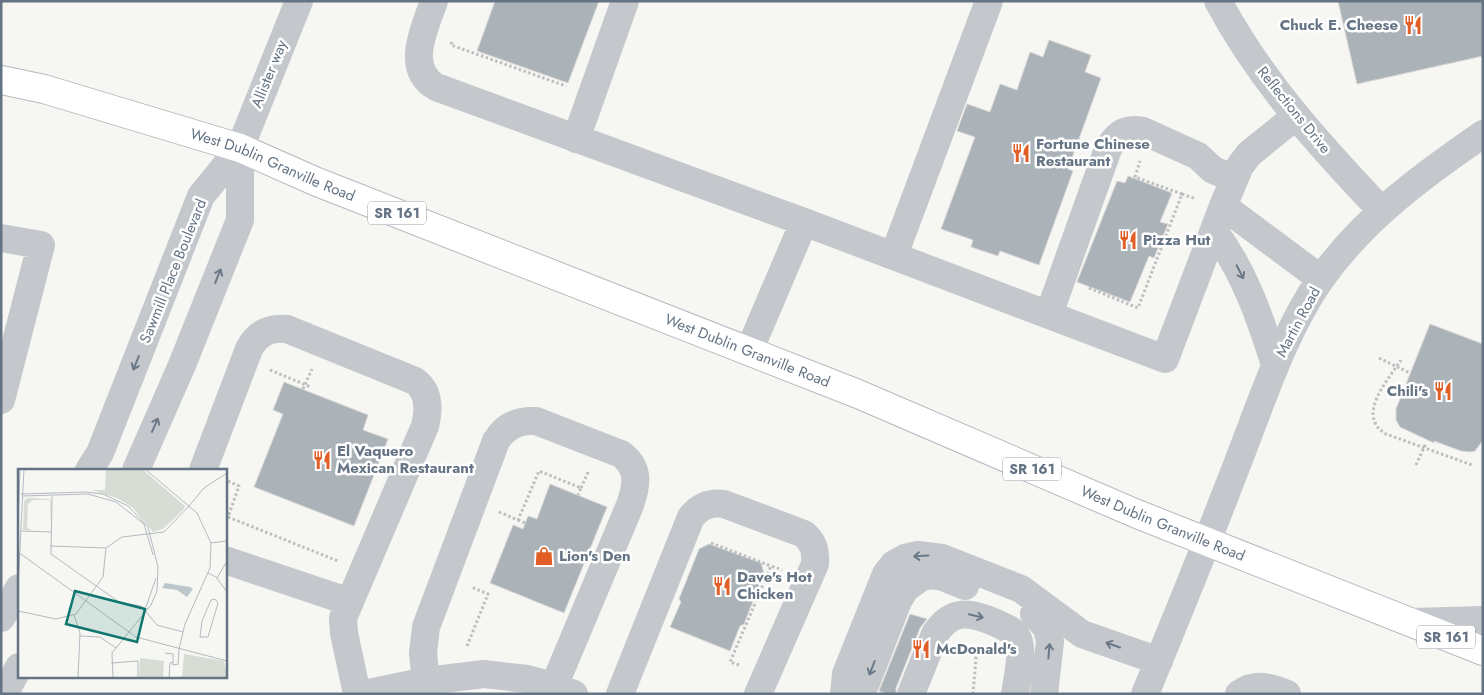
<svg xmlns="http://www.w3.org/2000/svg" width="1484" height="695" viewBox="0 0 1484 695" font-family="Jost,sans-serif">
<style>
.building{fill:#abb2b8;stroke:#d8d8d6}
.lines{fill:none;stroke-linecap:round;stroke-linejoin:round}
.major-casing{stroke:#b5b9bd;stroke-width:30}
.path{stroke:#bcbec0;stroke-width:3;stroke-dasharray:2.5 2.5;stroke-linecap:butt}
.minor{stroke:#c4c7cb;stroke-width:28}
.major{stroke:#fff;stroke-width:28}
.oneway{stroke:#6a7888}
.labels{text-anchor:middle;stroke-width:5;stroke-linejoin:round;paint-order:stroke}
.shield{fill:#fff;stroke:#939ea9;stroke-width:1}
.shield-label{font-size:14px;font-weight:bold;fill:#657484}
.poi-label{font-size:15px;font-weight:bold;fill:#657484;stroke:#fff;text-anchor:start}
.street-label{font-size:15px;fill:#657484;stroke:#fff}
.inset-road{fill:none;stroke:#b3bac0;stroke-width:1}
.view{fill:#0f766e;fill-opacity:0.15;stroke:#0f766e;stroke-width:2.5}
.inset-edge{fill:none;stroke:#657484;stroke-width:2.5}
</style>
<rect width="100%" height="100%" fill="#f6f6f3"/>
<!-- building -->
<path class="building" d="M 495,1 L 599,1 L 568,83 L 477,51 Z
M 1338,1 L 1483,1 L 1483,56 L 1357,84 Z
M 1049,40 L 1091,55 L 1085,72 L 1101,78 L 1068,169 L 1073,171 L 1039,265 L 1000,251 L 998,256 L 971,247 L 973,240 L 941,229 L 975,137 L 957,131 L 967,104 L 990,112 L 1000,84 L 1017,90 L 1030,52 L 1043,57 Z
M 1128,176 L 1172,193 L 1160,222 L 1168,224 L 1154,258 L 1149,256 L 1130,302 L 1077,282 L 1117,181 L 1125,183 Z
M 1430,324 L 1483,344 L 1483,440 L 1475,451 L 1470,452 L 1461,451 L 1434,441 L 1434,443 L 1400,427 L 1396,420 L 1396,409 Z
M 284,382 L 368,415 L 363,430 L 388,439 L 354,526 L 254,487 L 283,414 L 273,410 Z
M 550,484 L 607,507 L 564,613 L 490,583 L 513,525 L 523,529 L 528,516 L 537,519 Z
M 709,544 L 761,563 L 764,573 L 744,624 L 740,626 L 730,651 L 670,627 L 681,602 L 679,599 L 699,549 Z
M 910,614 L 927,619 L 920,628 L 896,688 L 896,694 L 887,694 L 879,691 Z"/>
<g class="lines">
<!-- major casing -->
<g class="major-casing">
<g id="major">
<path id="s1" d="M 1,80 L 44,89 L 240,148 L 317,182 L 858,394 L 1137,514 L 1483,651"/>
</g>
</g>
<!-- path -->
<path class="path" d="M 452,42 L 451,45 L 566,86
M 1182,194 L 1196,199
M 1089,288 L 1138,308 L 1182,194 L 1135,177 L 1140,161
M 1379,358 L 1410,373
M 1401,360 C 1388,380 1355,416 1386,434 L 1472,465
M 270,370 L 311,387
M 303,389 L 312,369
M 1416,465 L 1426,443
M 228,481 L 239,486 L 228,517 L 338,561
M 581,488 L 589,470
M 499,512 L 518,520 L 539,471 L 581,488 L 578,495
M 518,520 L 525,523
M 711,543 L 771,566
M 467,646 L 488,594 L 471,587
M 739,665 L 730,662 L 771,566 L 782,570
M 973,694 L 977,646"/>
<!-- minor -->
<path class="minor" d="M 434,1 C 425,28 404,68 436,87 L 804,222 L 1165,359 L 1223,206 L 1240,166 L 1249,154 L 1296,116
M 1218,1 C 1260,80 1320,146 1381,210
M 576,139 L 625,1
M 1223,206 L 1321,279
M 1214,231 C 1244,271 1260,317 1275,365
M 1,238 L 41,245 L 1,400
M 894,255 L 989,1
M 1049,314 L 1108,149 C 1116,134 1126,127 1143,131 L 1198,156 L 1213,170 L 1233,178
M 749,351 L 804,222
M 89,470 L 100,453 L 201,196 L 240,148 L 299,1
M 136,470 L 182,365 L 240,220 L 240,148
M 203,470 L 249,349 C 257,334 269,327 287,329 L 415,381 C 430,392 429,410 425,426 L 343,618 L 344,633 L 357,694
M 225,560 L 350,602
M 1034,614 L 1047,628 L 1050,642 L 1044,694
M 1,618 L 19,588
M 1410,622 L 1483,620
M 426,681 L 423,653 L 426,627 L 496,441 C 505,426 519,420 536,421 L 621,454 C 640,468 637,485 630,505 L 554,686
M 4,694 L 19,667
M 364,694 L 426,681 L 484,674 L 527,679 L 554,686 L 574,694
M 620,694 L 691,517 C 700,506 710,502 724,504 L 804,534 C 814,543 816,551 815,564 L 758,694
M 844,694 L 846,674 L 886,574 L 894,564 L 905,558 L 918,555 L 942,558 L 1021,589 L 1082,634 L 1159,661
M 859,694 L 866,683 L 898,601 L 906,588 L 920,578 L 929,575 L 943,577 L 965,586
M 911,694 L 935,634 C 952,608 971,612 996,623 C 1005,627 1014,630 1018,639 C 1024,655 1017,678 1015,694
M 1145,694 C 1177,617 1208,540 1238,462 C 1261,403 1284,332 1320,280 C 1363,219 1422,176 1483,134
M 1239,694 C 1255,682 1270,687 1287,694"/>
<!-- major -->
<use href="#major" class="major"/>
</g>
<!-- one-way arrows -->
<defs><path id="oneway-shaft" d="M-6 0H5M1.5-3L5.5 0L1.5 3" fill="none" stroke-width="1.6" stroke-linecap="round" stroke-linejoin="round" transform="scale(1.25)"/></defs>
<g class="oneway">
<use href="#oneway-shaft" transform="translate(1240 272) rotate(63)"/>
<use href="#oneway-shaft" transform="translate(218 276) rotate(-68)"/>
<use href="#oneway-shaft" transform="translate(136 363) rotate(112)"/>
<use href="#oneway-shaft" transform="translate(155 425) rotate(-66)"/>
<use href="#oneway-shaft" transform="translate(921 556) rotate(177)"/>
<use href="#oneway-shaft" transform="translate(976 616) rotate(13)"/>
<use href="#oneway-shaft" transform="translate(1113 645) rotate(-161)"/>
<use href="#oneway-shaft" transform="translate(1049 651) rotate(-85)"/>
<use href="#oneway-shaft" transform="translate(872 668) rotate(111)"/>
</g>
<!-- icons -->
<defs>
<g id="restaurant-bare" transform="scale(1.5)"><path d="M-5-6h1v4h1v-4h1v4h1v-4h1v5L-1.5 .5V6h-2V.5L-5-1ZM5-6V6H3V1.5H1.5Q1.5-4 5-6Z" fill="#e25e27" stroke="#fff" stroke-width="2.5" paint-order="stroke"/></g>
<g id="shop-bare" transform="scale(1.5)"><path d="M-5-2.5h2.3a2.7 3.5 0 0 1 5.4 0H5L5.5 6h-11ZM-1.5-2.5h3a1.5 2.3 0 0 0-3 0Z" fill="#e25e27" stroke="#fff" stroke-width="2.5" paint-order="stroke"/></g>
</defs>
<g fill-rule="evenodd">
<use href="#restaurant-bare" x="1413" y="25"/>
<use href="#restaurant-bare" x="1021" y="153"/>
<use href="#restaurant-bare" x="1128" y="240"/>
<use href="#restaurant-bare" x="1443" y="391"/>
<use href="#restaurant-bare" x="322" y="460"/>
<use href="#shop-bare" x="544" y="556"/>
<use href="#restaurant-bare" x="722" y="586"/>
<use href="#restaurant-bare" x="921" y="649"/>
</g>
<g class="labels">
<!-- shield labels -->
<g class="shield">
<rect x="368" y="201.5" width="58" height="23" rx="4"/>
<rect x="1003" y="457.5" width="58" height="23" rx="4"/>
<rect x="1417" y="625.5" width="58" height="23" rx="4"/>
</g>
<g class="shield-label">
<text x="397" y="218">SR 161</text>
<text x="1032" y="474">SR 161</text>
<text x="1446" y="642">SR 161</text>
</g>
<!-- poi labels -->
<g class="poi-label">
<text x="1398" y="30" text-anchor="end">Chuck E. Cheese</text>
<text x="1036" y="149">Fortune Chinese<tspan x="1036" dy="17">Restaurant</tspan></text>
<text x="1143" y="245">Pizza Hut</text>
<text x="1428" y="396" text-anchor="end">Chili's</text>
<text x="337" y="456">El Vaquero<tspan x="337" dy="17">Mexican Restaurant</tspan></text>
<text x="559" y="561">Lion's Den</text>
<text x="737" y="582">Dave's Hot<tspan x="737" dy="17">Chicken</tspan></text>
<text x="936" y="654">McDonald's</text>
</g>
<!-- street labels -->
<g class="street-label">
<text transform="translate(269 74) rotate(-68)" y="5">Allister way</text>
<text transform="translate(1294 110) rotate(51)" y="5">Reflections Drive</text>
<text dy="5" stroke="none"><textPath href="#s1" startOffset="285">West Dublin Granville Road</textPath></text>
<text transform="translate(173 271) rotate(-68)" y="5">Sawmill Place Boulevard</text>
<text transform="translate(1298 322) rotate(-62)" y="5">Martin Road</text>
<text dy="5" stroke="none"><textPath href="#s1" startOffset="795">West Dublin Granville Road</textPath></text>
<text dy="5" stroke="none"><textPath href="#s1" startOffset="1245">West Dublin Granville Road</textPath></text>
</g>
</g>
<!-- overview -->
<g transform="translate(18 469)">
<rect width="209" height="209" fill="#f6f6f3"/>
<path d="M 88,0 L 124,0 L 167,37 L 166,40 L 145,60 L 135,63 L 115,39 L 101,30 L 74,21 L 87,21 ZM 9,29 L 32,30 L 33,33 L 32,55 L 32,31 L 15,31 L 10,35 L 9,59 L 14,61 L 5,61 L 6,32 ZM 166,185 L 206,192 L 209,208 L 164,208 Z" fill="#d7ddd4"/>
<path d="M 89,0 L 119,0 L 144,22 L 142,60 L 135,61 L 117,40 L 119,32 L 107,26 L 101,29 L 88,23 ZM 122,189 L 146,192 L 145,208 L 121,208 Z" fill="#d7ddd4"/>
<path d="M 147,114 L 172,118 L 175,120 L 169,128 L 159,121 L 144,119 Z" fill="#bcc6cb"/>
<path class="inset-road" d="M 127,0 L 179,44 L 193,74 L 192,99 L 167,155 L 161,180M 3,25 L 67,23 L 85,25 L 110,37 L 130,58 L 140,98 L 139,122 L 133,136 L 94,184 L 95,208M 4,27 L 70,25 L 98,33 L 126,55 L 135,86M 34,27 L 33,85 L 101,133 L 123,137 L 139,156 L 165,163M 171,37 L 186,19 L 209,4M 0,56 L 2,0M 3,62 L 33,63M 193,74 L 209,72M 32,77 L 88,79 L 104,68 L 146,63 L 171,37M 0,83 L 118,168 L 209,192M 190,104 L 198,108 L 209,123M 199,109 L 209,92M 0,119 L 6,0M 197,130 L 200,134 L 190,168 L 182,168 L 184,152 L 193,131 ZM 128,138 L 138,109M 0,142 L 38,150 L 58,145 L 85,108 L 88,79M 56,146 L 62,164 L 60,208M 62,167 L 82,168 L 98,179M 147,184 L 155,185 L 155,196 L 160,195M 93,194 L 120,192 L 120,208M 160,196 L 161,180M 151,208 L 152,194 L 155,193"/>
<path class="view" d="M 57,122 L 127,140 L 119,173 L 48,155 Z"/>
<rect width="209" height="209" class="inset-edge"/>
</g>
<!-- border -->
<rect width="1484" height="695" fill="none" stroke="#657484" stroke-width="5"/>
</svg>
